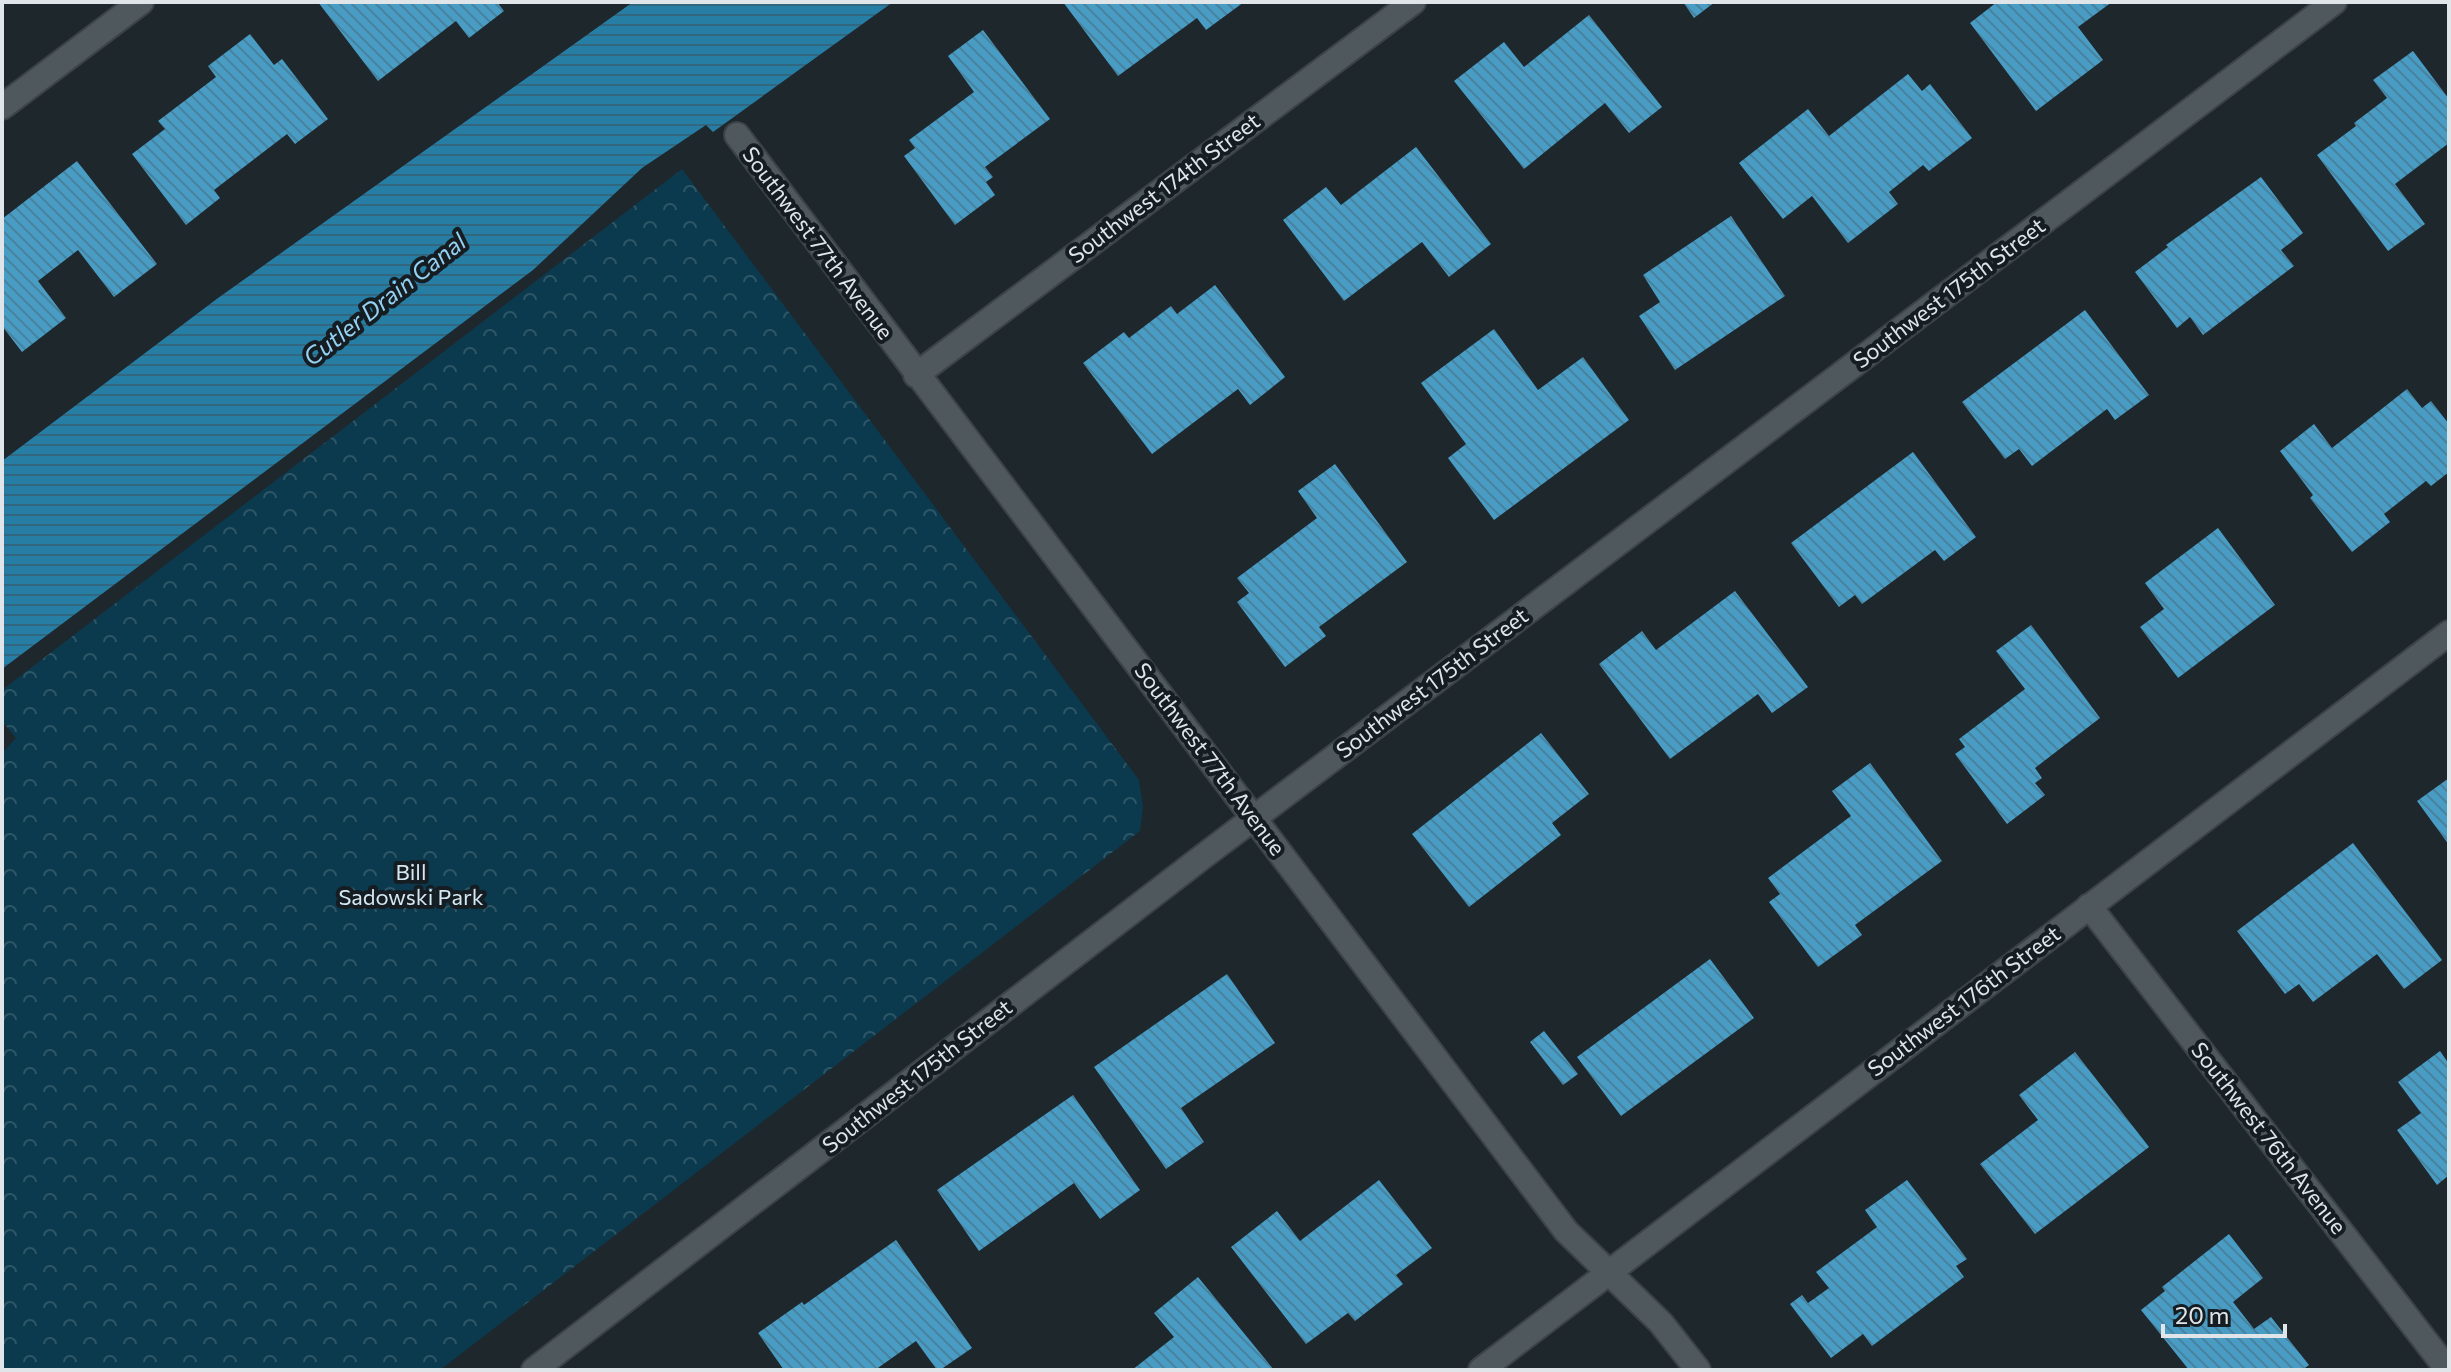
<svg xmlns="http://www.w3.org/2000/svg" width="2451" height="1372" viewBox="0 0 2451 1372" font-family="Commissioner,sans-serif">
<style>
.forest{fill:url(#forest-crowns)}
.water{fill:url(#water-rules)}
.building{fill:url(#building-back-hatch)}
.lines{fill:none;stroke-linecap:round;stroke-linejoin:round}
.minor-casing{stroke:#3c4347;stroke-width:28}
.minor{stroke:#4e585d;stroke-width:24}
.labels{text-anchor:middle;stroke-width:8;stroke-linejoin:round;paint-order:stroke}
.street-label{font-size:22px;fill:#dfe5e8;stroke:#151d22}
.park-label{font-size:22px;fill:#d4e8f3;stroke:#151d22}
.water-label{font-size:24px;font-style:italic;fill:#94d1f2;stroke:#151d22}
</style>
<defs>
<pattern id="forest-crowns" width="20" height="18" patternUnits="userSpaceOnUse" patternTransform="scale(2)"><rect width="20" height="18" fill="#0b394d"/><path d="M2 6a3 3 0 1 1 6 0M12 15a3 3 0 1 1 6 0" fill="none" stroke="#2e5667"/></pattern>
<pattern id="water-rules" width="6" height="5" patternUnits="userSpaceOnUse" patternTransform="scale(2)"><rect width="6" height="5" fill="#277ea5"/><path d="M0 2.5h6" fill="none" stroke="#32677f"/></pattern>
<pattern id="building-back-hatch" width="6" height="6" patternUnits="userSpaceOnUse" patternTransform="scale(2)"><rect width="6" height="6" fill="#499cc4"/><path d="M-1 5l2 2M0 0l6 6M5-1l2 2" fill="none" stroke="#47829e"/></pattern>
</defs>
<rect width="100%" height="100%" fill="#1e272c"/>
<!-- forest -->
<path class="forest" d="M 682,169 L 1139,780 L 1143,808 L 1140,831 L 440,1370 L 2,1370 L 2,753 L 16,738 L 2,721 L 2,690 Z"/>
<!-- water -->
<path class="water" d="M 633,2 L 893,2 L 713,132 L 706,125 L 642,168 L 533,270 L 2,669 L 2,461 L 218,298 Z"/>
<!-- building -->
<path class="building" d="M 318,2 L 497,2 L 504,11 L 469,38 L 456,21 L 378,81 Z
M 1063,2 L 1244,2 L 1206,30 L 1197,18 L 1118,76 Z
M 1683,2 L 1715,2 L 1694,18 Z
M 1997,2 L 2112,2 L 2078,27 L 2103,60 L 2036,111 L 1970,23 Z
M 1589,15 L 1662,107 L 1629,133 L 1605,103 L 1524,169 L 1454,81 L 1504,42 L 1524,67 Z
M 983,30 L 1050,119 L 985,167 L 993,177 L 986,182 L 995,195 L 955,225 L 904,156 L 915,148 L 909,140 L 974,92 L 948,56 Z
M 250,34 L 274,65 L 282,59 L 328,119 L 295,144 L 287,134 L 214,190 L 220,198 L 186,225 L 132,154 L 165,129 L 158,121 L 216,77 L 208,66 Z
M 2413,51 L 2449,99 L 2449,143 L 2395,184 L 2425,224 L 2388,251 L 2317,155 L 2356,126 L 2354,123 L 2387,98 L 2373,80 Z
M 1908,74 L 1922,91 L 1930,84 L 1972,138 L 1929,171 L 1923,165 L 1889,192 L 1898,204 L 1848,243 L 1812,196 L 1783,219 L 1739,163 L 1808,109 L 1829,136 Z
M 1416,147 L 1491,244 L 1449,277 L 1422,242 L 1344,301 L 1283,220 L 1326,187 L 1341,205 Z
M 77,161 L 157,264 L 114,297 L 78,250 L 38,281 L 66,318 L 22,352 L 2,326 L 2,219 Z
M 2261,177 L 2303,233 L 2281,250 L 2294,266 L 2203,335 L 2190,317 L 2177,328 L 2135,272 L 2168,247 L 2166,245 Z
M 1731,216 L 1785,296 L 1675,370 L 1639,316 L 1660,302 L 1643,275 Z
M 1215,285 L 1285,377 L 1250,405 L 1238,389 L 1152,454 L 1083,363 L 1124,332 L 1129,338 L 1171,306 L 1177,314 Z
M 2085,310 L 2149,395 L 2115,420 L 2107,409 L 2032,466 L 2019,449 L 2005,459 L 1962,402 Z
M 1494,329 L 1538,390 L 1583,357 L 1629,420 L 1494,520 L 1448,458 L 1466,444 L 1421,383 Z
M 2407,389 L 2422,408 L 2431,401 L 2449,424 L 2449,472 L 2431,486 L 2426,481 L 2384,514 L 2390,522 L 2352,552 L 2310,498 L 2313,495 L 2280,451 L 2314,424 L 2332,448 Z
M 1913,452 L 1976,537 L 1944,561 L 1935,550 L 1862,604 L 1855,595 L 1839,607 L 1791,543 Z
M 1335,464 L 1407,562 L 1319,627 L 1326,636 L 1285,667 L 1237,602 L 1249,593 L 1237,578 L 1317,518 L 1298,491 Z
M 2218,528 L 2275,605 L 2178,678 L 2140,627 L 2164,609 L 2145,583 Z
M 1735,591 L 1808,687 L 1772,713 L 1758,694 L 1670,759 L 1599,664 L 1642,631 L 1656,650 Z
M 2031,625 L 2100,718 L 2035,768 L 2042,778 L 2035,783 L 2045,795 L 2007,824 L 1955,754 L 1965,747 L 1959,739 L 2025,689 L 1996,651 Z
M 1541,733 L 1589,794 L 1552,823 L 1561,835 L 1469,907 L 1412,834 Z
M 1870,763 L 1942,861 L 1855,925 L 1862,935 L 1818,967 L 1769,902 L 1780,894 L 1768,878 L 1851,816 L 1832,791 Z
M 2449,778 L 2449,845 L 2417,801 Z
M 2353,843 L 2442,960 L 2404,989 L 2377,954 L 2313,1002 L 2299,984 L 2285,994 L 2237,931 Z
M 1710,959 L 1754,1018 L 1621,1116 L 1577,1057 Z
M 1227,974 L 1275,1043 L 1181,1108 L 1204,1142 L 1166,1169 L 1094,1067 Z
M 1544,1031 L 1578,1074 L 1563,1085 L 1530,1042 Z
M 2440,1051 L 2449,1064 L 2449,1175 L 2437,1185 L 2397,1130 L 2421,1113 L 2398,1082 Z
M 2075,1052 L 2149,1147 L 2035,1234 L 1980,1164 L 2038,1120 L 2019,1095 Z
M 1073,1095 L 1140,1190 L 1100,1219 L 1074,1183 L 979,1251 L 937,1190 Z
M 1379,1180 L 1432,1248 L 1396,1275 L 1403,1284 L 1355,1321 L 1348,1313 L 1306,1344 L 1231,1247 L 1277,1211 L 1300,1241 Z
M 1907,1180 L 1967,1259 L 1956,1266 L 1964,1277 L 1872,1346 L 1863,1334 L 1831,1358 L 1790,1304 L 1802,1295 L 1808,1303 L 1829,1288 L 1816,1272 L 1877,1227 L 1865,1210 Z
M 2229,1234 L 2263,1278 L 2233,1302 L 2254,1329 L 2271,1317 L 2309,1365 L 2302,1370 L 2189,1370 L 2141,1310 L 2165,1291 L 2162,1287 Z
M 896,1240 L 972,1348 L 940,1370 L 937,1370 L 916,1341 L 875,1370 L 784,1370 L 758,1333 L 802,1302 L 804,1305 Z
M 1198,1277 L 1274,1370 L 1132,1370 L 1174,1337 L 1154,1313 Z"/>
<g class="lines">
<!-- minor casing -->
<g class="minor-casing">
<path id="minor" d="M 2,107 L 141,2
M 737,135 L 1566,1231 L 1661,1323 L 1698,1370
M 916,375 L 1413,2
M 2089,906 L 2448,1370
M 534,1370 L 1205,855 L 2334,2
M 1481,1370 L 2449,633"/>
</g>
<!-- minor -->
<use href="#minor" class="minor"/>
</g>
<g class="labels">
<!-- street labels -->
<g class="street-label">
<text transform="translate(1164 188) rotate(-37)" y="8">Southwest 174th Street</text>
<text transform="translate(818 243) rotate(53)" y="8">Southwest 77th Avenue</text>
<text transform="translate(1949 293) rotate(-37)" y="8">Southwest 175th Street</text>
<text transform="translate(1432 683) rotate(-37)" y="8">Southwest 175th Street</text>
<text transform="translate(1210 759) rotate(53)" y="8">Southwest 77th Avenue</text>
<text transform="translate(1964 1001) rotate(-37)" y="8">Southwest 176th Street</text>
<text transform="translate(917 1076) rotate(-38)" y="8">Southwest 175th Street</text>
<text transform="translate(2269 1138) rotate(52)" y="8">Southwest 76th Avenue</text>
</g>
<!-- park labels -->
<g class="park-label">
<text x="411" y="880">Bill<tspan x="411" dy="25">Sadowski Park</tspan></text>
</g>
<!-- water labels -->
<g class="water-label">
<text transform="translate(385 300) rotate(-38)" y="8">Cutler Drain Canal</text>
</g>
</g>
<!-- border -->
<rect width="2451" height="1372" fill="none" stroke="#dfe5e8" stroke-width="8"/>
<!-- scale -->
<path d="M2163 1324v12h122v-12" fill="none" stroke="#dfe5e8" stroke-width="4"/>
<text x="2175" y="1324" font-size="24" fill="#dfe5e8" stroke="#151d22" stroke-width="6" paint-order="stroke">20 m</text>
</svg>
